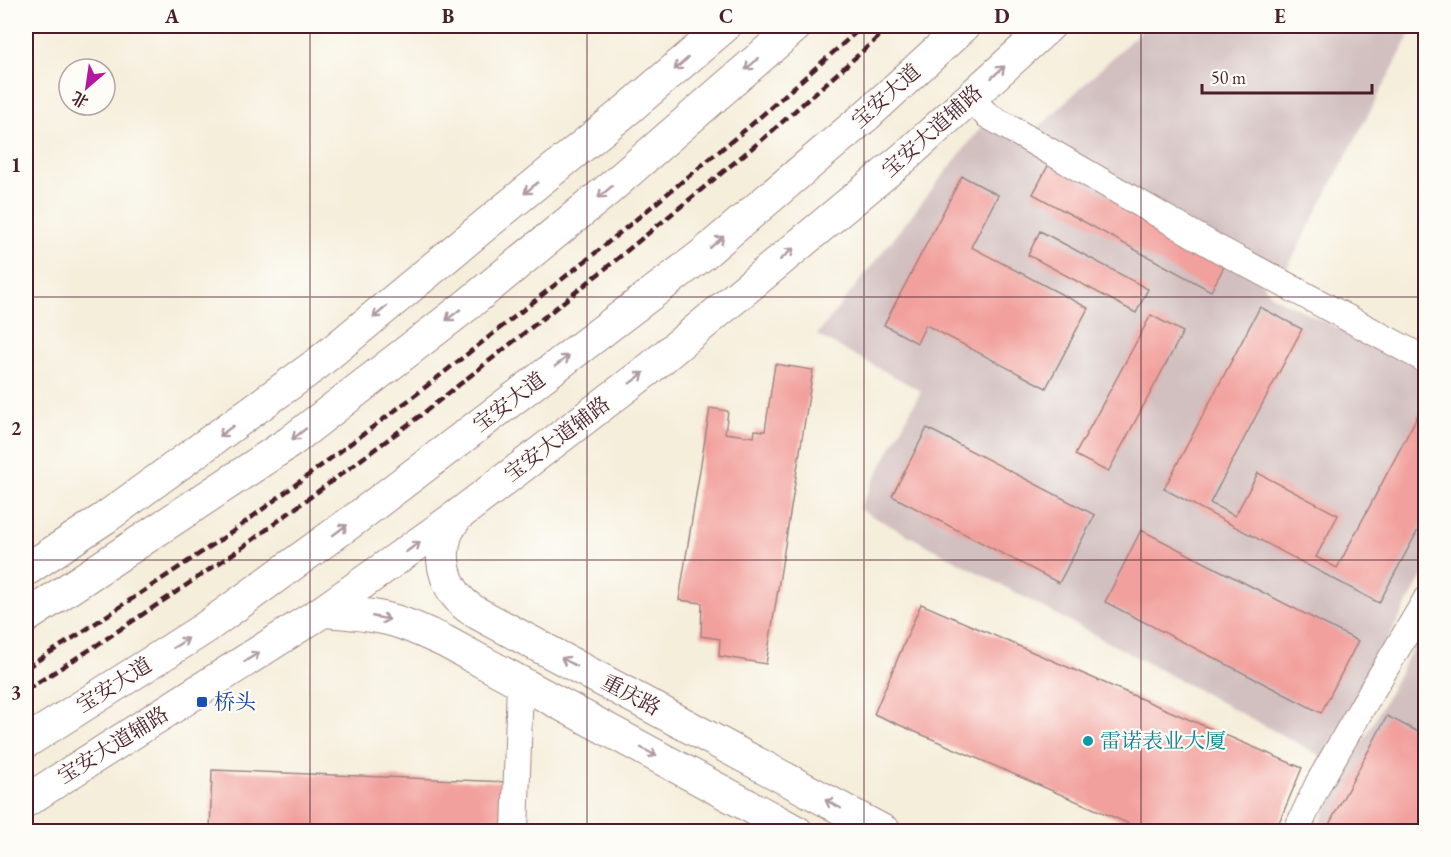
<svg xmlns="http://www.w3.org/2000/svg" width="1451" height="857" viewBox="0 0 1451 857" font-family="'EB Garamond','Noto Serif SC',serif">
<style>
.industrial{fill:#d2bfc0}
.building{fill:#f2a09d}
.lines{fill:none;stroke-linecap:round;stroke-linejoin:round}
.minor-casing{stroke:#a08683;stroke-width:28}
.major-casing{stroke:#a08683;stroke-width:34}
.minor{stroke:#fff;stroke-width:26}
.major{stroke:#fff;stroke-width:32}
.rail{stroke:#4a1f2b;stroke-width:4.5;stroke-dasharray:9 4.5;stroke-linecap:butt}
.oneway{stroke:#ae9aa0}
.grid{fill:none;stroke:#4a1f2b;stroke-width:1.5;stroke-opacity:0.55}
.transit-dot{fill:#1a4fb4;stroke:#fdfcf7;stroke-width:2}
.culture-dot{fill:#0f9aa8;stroke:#fdfcf7;stroke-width:2}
.labels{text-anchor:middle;stroke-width:4.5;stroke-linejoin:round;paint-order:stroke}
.street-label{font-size:21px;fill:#4a1f2b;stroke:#fdfcf7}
.transit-label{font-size:21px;fill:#164399;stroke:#fdfcf7;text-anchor:start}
.culture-label{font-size:21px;fill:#0d838f;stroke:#fdfcf7;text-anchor:start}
.neatline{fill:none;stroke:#4a1f2b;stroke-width:2}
.grid-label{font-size:20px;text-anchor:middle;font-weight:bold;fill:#4a1f2b}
</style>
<rect width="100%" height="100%" fill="#fdfcf7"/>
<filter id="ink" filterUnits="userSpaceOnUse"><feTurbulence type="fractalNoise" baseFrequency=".0167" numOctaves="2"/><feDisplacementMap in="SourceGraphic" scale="12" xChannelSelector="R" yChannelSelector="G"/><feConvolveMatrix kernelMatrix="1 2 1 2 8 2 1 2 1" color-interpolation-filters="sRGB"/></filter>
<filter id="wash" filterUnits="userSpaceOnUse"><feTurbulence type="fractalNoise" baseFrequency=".008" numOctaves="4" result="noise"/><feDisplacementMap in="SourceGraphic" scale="24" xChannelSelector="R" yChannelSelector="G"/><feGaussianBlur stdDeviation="1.35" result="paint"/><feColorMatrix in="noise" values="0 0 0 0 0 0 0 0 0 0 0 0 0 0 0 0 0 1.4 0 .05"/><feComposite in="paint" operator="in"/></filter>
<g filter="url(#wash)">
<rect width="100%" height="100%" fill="#f5eedb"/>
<!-- industrial -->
<path class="industrial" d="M 1146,26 L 1415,26 L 1282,278 L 1034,132 Z
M 986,121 L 1253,273 L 1272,296 L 1425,370 L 1425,571 L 1323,757 L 859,509 L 921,391 L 817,335 Z
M 1425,626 L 1425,831 L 1315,831 Z"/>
<g id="blocks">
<!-- building -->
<path class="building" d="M 1049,164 L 1227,261 L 1211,291 L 1033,194 Z
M 962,176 L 998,195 L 971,247 L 1088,308 L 1046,388 L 926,325 L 917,343 L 884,325 Z
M 1040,231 L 1148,289 L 1136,313 L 1028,255 Z
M 1260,307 L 1302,329 L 1210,503 L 1235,516 L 1258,473 L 1338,515 L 1316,557 L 1337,568 L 1426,400 L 1426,515 L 1379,603 L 1164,489 Z
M 1151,315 L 1183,332 L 1108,472 L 1075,455 Z
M 775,364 L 813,370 L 766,664 L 719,656 L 720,639 L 701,636 L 702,603 L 679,600 L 710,408 L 728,411 L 725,433 L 754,437 L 755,430 L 765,431 Z
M 927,428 L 1095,515 L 1059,583 L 892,496 Z
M 1141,530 L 1358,641 L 1321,713 L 1105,602 Z
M 921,604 L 1302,768 L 1275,832 L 1148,832 L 874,714 Z
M 1387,716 L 1426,736 L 1426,832 L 1325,832 Z
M 212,770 L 508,782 L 507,832 L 210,832 Z"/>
</g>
</g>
<g filter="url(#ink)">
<use href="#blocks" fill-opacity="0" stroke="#a08683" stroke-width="1.5"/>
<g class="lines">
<!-- minor casing -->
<g class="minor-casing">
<path id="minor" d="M 970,98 L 987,115 L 1217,248 L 1426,360
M 515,832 L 520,683
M 1296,832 L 1318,784 L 1364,704 L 1426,600"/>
</g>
<!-- major casing -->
<g class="major-casing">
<path id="major" d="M 457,516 C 454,521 450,526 447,532 C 438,556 444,584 462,602 C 466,606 472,610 477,613 L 885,832
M 26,570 L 105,518 L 317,364 L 484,226 L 628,109 L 725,26
M 323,611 C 347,613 372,614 395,621 C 412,626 428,634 444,641 L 797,832
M 26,617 L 290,442 L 466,306 L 610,188 L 796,26
M 26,742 L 205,628 L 358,517 L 701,256 L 867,115 L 964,26
M 26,801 L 323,611 L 457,516 L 648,370 L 906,156 L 1049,26"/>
</g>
<!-- minor -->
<use href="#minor" class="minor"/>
<!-- major -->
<use href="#major" class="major"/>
<!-- rail -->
<path class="rail" d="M 26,668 L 87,629 L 232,532 L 409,400 L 594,254 L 751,125 L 863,26
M 26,690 L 97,645 L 243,547 L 421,415 L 606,268 L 763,139 L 891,26"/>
</g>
<!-- one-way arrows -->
<defs><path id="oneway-shaft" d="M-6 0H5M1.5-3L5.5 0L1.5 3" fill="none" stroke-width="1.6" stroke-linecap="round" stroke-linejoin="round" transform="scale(1.5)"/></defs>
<g class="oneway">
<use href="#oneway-shaft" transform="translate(681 64) rotate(139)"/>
<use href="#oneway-shaft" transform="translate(752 64) rotate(139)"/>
<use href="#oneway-shaft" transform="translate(998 72) rotate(-42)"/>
<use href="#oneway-shaft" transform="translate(531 188) rotate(141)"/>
<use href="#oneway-shaft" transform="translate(605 192) rotate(140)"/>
<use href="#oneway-shaft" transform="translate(717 242) rotate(-40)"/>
<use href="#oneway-shaft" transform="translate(787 254) rotate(-40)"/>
<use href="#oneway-shaft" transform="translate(380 312) rotate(140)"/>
<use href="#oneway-shaft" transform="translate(453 315) rotate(142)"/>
<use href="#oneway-shaft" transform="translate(562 361) rotate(-37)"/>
<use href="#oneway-shaft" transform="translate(637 378) rotate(-37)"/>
<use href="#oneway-shaft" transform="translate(226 431) rotate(144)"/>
<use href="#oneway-shaft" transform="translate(299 434) rotate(142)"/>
<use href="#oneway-shaft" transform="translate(340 530) rotate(-36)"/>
<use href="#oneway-shaft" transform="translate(413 547) rotate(-36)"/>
<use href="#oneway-shaft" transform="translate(381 618) rotate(11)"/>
<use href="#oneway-shaft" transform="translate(181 643) rotate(-32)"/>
<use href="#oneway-shaft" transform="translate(252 657) rotate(-32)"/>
<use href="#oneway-shaft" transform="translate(569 662) rotate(-152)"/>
<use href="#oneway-shaft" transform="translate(649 752) rotate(28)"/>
<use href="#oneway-shaft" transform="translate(833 804) rotate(-152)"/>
</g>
</g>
<!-- grid -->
<path class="grid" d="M 310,26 L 310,832M 587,26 L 587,832M 864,26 L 864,832M 1141,26 L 1141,832M 26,297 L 1426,297M 26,560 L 1426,560"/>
<!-- markers -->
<rect class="transit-dot" x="196" y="696" width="12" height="12" rx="3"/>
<circle class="culture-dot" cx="1088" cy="741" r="6"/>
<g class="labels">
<!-- street labels -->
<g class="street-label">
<text transform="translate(886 96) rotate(-42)" y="7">宝安大道</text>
<text transform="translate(932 131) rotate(-42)" y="7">宝安大道辅路</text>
<text transform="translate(509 402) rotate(-37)" y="7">宝安大道</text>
<text transform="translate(557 439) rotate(-37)" y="7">宝安大道辅路</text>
<text transform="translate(114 685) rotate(-32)" y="7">宝安大道</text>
<text transform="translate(631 695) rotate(28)" y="7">重庆路</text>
<text transform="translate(113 745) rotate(-32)" y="7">宝安大道辅路</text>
</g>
<!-- transit labels -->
<g class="transit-label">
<text x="214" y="709">桥头</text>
</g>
<!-- culture labels -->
<g class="culture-label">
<text x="1100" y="748">雷诺表业大厦</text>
</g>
</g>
<!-- margin -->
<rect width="1451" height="857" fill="none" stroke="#fdfcf7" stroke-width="66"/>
<!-- north arrow -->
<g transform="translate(87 87) rotate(209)"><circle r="28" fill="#fdfcf7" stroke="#b5a4a5" stroke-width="1.5"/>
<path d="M0-4.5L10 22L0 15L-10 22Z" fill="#b5179e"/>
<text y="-9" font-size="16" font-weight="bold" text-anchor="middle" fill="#4a1f2b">北</text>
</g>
<!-- scale -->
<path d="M1202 84v9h170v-9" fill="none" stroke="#4a1f2b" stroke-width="3"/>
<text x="1211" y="84" font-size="18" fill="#4a1f2b" stroke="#fdfcf7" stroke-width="4.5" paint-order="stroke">50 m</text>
<rect x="33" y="33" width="1385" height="791" class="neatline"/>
<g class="grid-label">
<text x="172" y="23">A</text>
<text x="448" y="23">B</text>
<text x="726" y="23">C</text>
<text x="1002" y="23">D</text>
<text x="1280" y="23">E</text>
<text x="16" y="172">1</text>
<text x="16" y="435">2</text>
<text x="16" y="699">3</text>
</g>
</svg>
